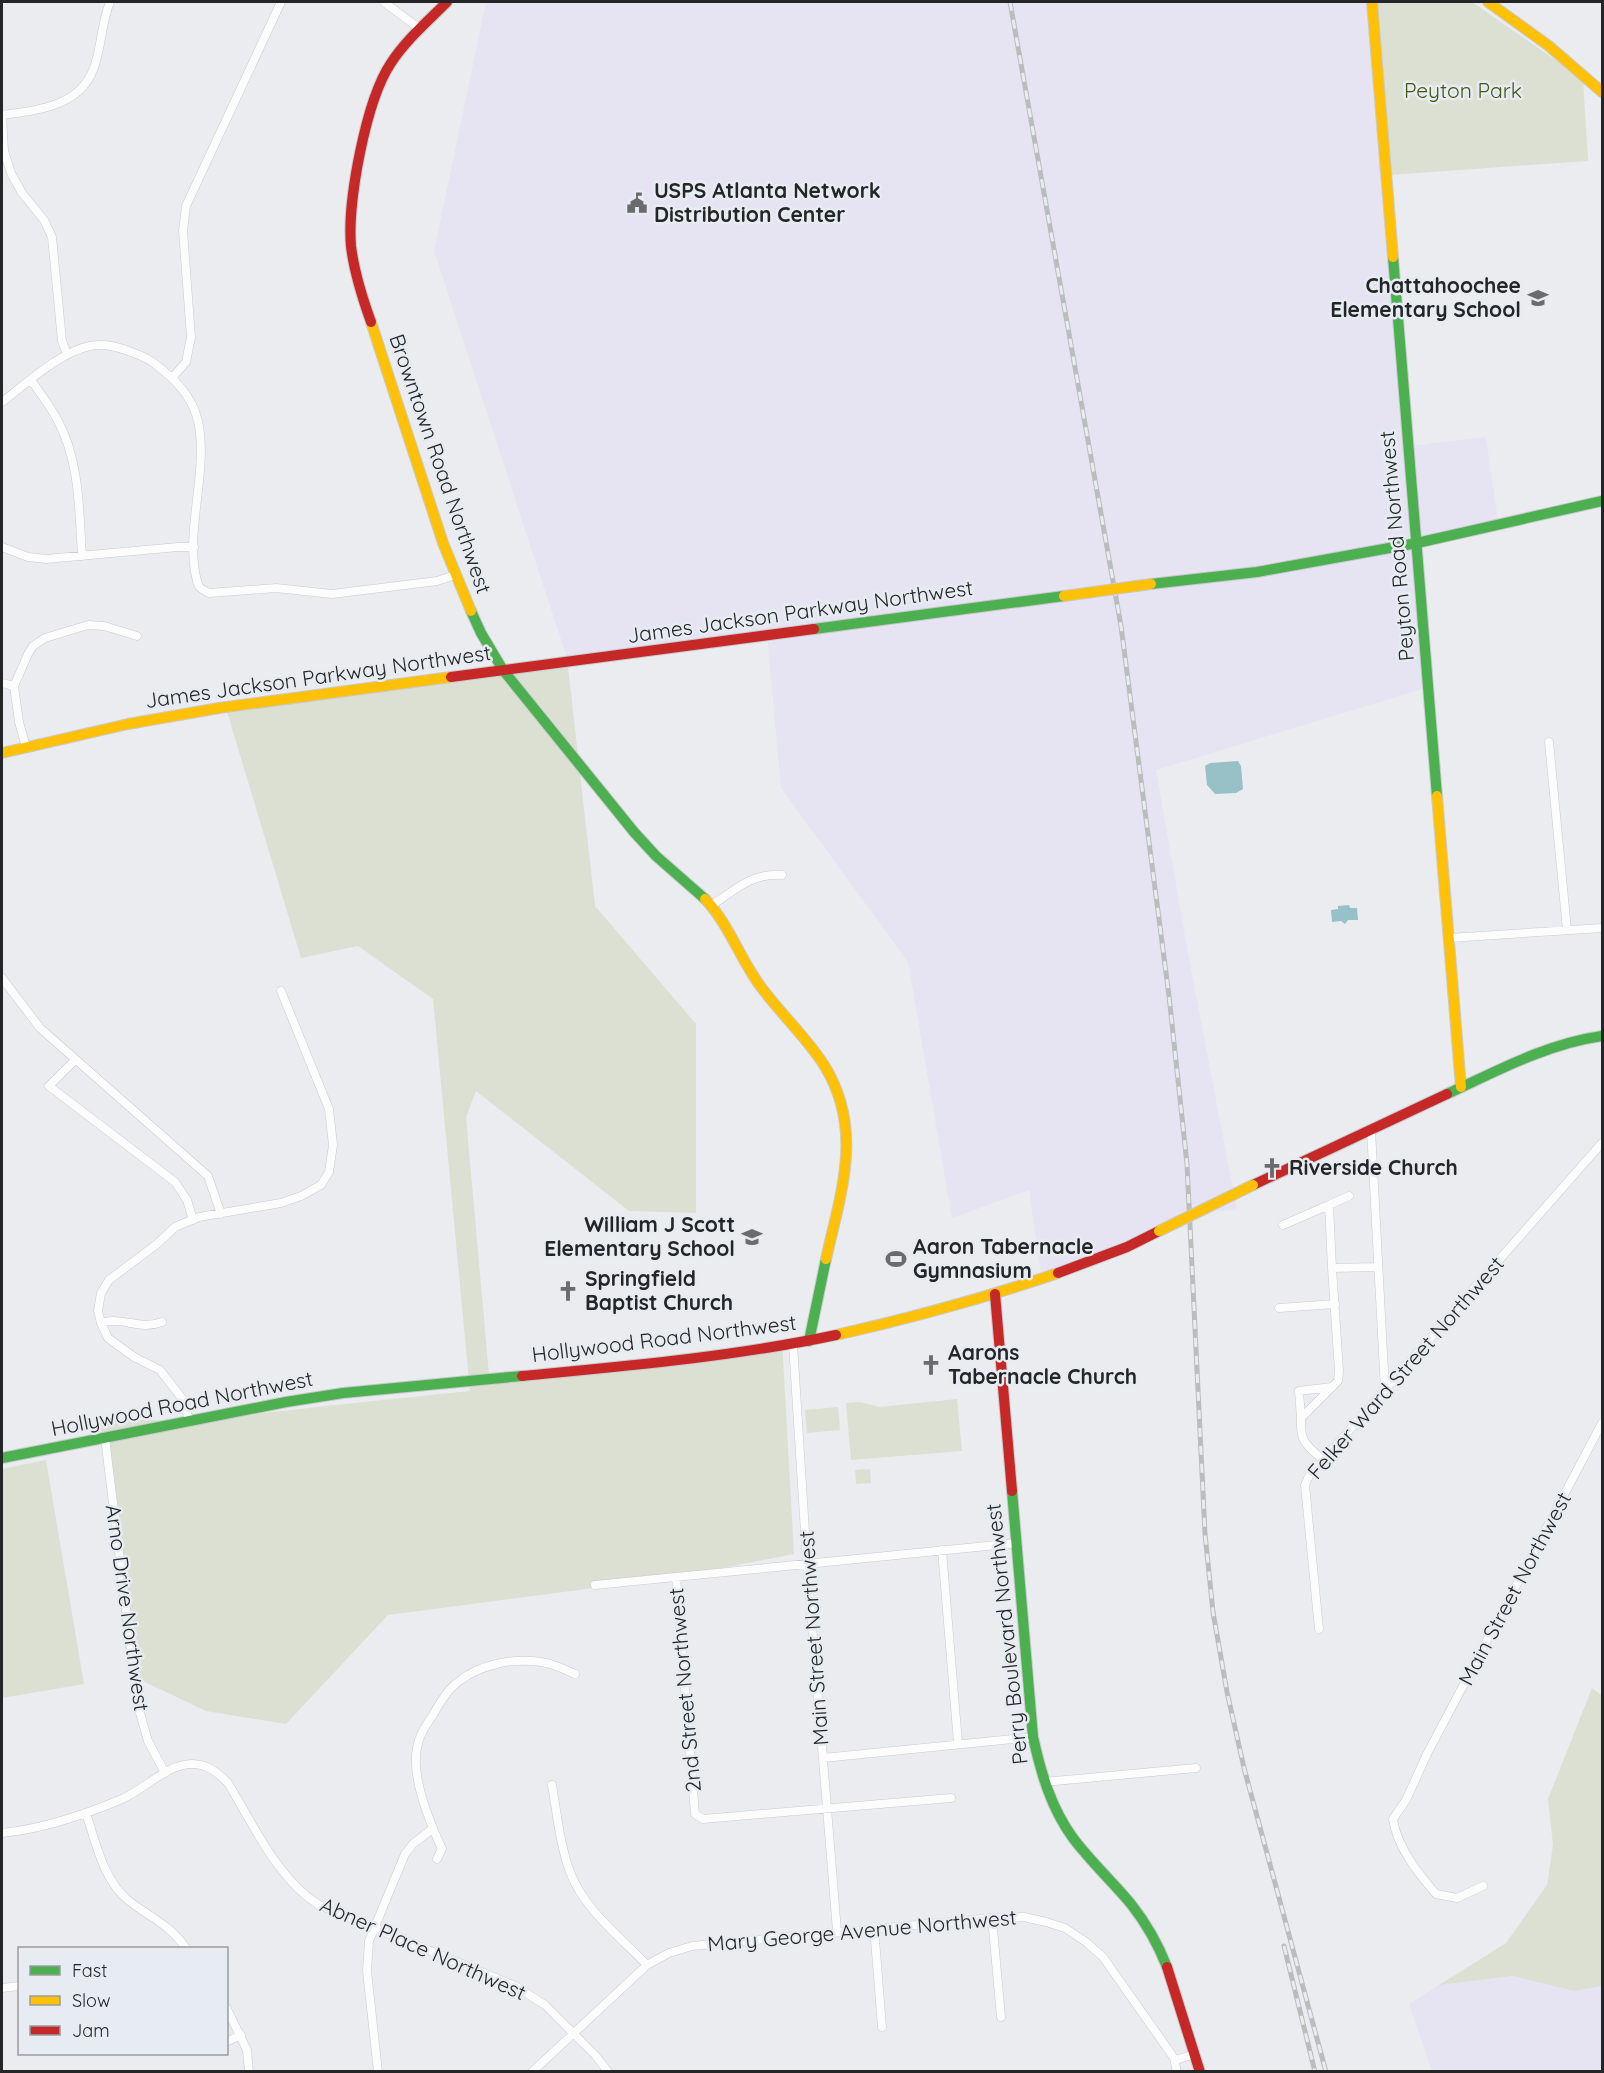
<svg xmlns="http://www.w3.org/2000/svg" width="1604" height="2073" viewBox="0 0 1604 2073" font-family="Quicksand,sans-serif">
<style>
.industrial{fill:#e6e4f2}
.green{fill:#dbe0d3}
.water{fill:#98c1c7}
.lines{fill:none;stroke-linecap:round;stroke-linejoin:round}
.street-casing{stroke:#c8cacd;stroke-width:9}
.fast-casing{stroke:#c8cacd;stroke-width:12}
.slow-casing{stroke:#c8cacd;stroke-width:12}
.jam-casing{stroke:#c8cacd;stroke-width:12}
.street{stroke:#fcfcfd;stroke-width:8}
.fast{stroke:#4caf50;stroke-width:10}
.slow{stroke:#ffc107;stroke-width:10}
.jam{stroke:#c62828;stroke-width:10}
.rail-casing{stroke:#bbbcbc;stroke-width:5}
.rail{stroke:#e7ecf2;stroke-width:3;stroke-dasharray:9;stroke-linecap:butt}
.slow-bridge-casing{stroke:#c8cacd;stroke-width:12;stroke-linecap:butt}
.slow-bridge{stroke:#ffc107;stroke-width:10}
.labels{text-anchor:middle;stroke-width:5;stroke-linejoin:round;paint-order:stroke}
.park-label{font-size:21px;fill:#445513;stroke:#e7ecf2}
.poi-label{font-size:21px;font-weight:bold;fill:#232527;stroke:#e7ecf2;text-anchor:start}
.street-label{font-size:21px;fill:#232527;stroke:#e7ecf2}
</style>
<rect width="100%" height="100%" fill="#eaecef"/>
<!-- industrial -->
<path class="industrial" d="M 486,2 L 1376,2 L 1410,446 L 1486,437 L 1499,527 L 1417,550 L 1429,687 L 1156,770 L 1188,953 L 1237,1210 L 1216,1211 L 1146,1243 L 1042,1280 L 1029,1190 L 952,1218 L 908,962 L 781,788 L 767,635 L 567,658 L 434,251 Z
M 1513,1976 L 1574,1991 L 1602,1986 L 1602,2071 L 1432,2071 L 1409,2004 L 1439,1985 Z"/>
<!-- green -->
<path class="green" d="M 1376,2 L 1472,2 L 1583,79 L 1588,161 L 1389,175 Z
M 567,658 L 595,906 L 696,1024 L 696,1213 L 629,1211 L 476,1091 L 466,1117 L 489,1375 L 562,1371 L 782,1340 L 794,1554 L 671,1578 L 388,1615 L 286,1724 L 206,1711 L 128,1674 L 99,1419 L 194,1421 L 335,1405 L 470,1391 L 433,999 L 358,946 L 301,958 L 225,705 Z
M 957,1399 L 962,1451 L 851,1460 L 846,1403 L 860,1402 L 880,1407 Z
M 838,1407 L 840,1430 L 807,1433 L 805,1410 Z
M 46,1460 L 84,1684 L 2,1698 L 2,1469 Z
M 870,1469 L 871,1483 L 856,1484 L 855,1470 Z
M 1592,1688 L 1602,1696 L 1602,1986 L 1574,1991 L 1513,1976 L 1439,1985 L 1506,1943 L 1547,1885 L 1553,1845 L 1548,1799 Z"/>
<!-- water -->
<path class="water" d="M 1238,761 L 1241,766 L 1243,789 L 1236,793 L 1215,794 L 1207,785 L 1205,766 L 1210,763 Z
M 1349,905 L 1350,908 L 1357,908 L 1358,920 L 1348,920 L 1345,924 L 1341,921 L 1332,922 L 1331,910 L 1338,909 L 1338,906 Z"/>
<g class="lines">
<!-- street casing -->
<g class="street-casing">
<path id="street" d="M 384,2 L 420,29
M 2,114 L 4,151 L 11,173 L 22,193 L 44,220 L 52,237 L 62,341 L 67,354
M 2,115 C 40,110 85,106 96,61 C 102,41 102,21 110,2
M 173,377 L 186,362 L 191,337 L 183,231 L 186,206 L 281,2
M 31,380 C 40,393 50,406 57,419 C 80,461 79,510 82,556
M 2,402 C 27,383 60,352 90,346 C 105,343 118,347 131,352 C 139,355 148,358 155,364 C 175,379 192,396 198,421 C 209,471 184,532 197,581 C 198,588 203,590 209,593 L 276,588 L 332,594 L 437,581 L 455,575
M 2,547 L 28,557 L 46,559 L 178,547 L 194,547
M 2,683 L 14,686
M 1549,742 L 1567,930
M 26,747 L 19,722 L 14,686 L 28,654 L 33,646 L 45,638 L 88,625 L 104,626 L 137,636
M 711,906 C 736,889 751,873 782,875
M 1449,938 L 1602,928
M 2,978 L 40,1028 L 208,1176 L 221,1214
M 75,1060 L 49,1086 L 175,1182 L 187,1200 L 193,1220
M 1371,1130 L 1385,1390
M 1349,1196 L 1329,1205 L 1332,1268 L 1378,1267
M 1283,1225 L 1329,1205
M 1279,1308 L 1335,1304
M 101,1323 C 125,1316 138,1331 162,1322
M 793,1344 L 807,1563 L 837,1931
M 1301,1418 L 1299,1391 L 1332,1387
M 189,1421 L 184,1401 L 160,1370 L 134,1357 L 108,1338 L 101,1323 L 98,1311 L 101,1293 L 109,1280 L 157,1244 L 175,1227 L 199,1217 L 281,1203 L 301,1196 L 321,1185 L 329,1172 L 333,1145 L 329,1109 L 281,991
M 105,1438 L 138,1706 L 148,1741 L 165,1773
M 1323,1460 C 1306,1444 1300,1443 1301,1418 L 1338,1381 L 1339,1371 L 1332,1268
M 942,1550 L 958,1743
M 676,1577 L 695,1814 L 703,1819 L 951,1798
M 595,1585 L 1017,1543
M 1319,1629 L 1305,1485 L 1309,1476 L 1602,1143
M 823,1758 L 1033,1737
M 1044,1782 L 1196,1768
M 552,1785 C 557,1814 560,1845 570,1872 C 584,1909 620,1937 647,1965
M 86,1813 C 96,1843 103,1880 129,1901 C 151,1918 169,1924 186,1948
M 2,1833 C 43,1829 84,1815 122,1799 C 145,1789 167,1764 192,1764 C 208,1764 218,1773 228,1783 C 253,1824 278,1880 319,1905 L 515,1986 L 545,2005 L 596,2056 L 608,2072
M 437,1859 L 442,1849 C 430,1823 411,1777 417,1748 C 419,1735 426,1725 433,1715 C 439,1704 448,1689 458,1682 C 480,1664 513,1658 541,1662 C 552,1663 564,1669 575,1674
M 1483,1886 L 1457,1898 L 1436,1894 C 1418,1873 1397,1847 1393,1819 L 1406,1800 L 1427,1754 L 1602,1423
M 992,1918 L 1001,2017
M 874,1927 L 882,2027
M 2,1988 L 20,1986
M 226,2007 L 247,2050 L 249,2072
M 226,2042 L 241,2035
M 1174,2058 L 1176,2060 L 1194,2054
M 378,2072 L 367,1971 L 369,1941 L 405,1854 L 413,1844 L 432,1829
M 532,2072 L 647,1965 L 669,1953 L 692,1946 L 992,1918 L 1024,1917 L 1046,1922 L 1065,1928 L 1086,1942 L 1103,1957 L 1174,2058 L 1177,2072"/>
</g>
<!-- fast casing -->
<g class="fast-casing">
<path id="fast" d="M 1393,257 L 1437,796
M 1151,584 L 1257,572 L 1417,543 L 1602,501
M 471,611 L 481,633 L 503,670 L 634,832 L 656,856 L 705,899
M 814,629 L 1064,596
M 1447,1094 C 1497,1071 1546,1044 1602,1036
M 809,1341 L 826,1259
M 2,1458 L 286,1402 L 343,1393 L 522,1376
M 1012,1491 L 1033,1737 C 1041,1773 1051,1808 1073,1838 C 1091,1862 1112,1881 1131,1904 C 1146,1923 1158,1944 1167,1967"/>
</g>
<!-- slow casing -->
<g class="slow-casing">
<path id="slow" d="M 1372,2 L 1393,257
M 1488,2 L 1549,46 L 1602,92
M 371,322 L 443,543 L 471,611
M 2,753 L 128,724 L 219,708 L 451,677
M 1437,796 L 1461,1087
M 705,899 C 729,924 740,959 761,987 C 781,1014 806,1037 824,1065 C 864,1129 841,1192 826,1259
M 836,1335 C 911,1318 985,1298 1058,1273"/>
</g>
<!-- jam casing -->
<g class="jam-casing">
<path id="jam" d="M 371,322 C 362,297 354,272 351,246 C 347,202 366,100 391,63 C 406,40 428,21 447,2
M 451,677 L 814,629
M 1253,1185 L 1447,1094
M 1058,1273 L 1127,1247 L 1159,1231
M 995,1294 L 1012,1491
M 522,1376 C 627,1366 732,1357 836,1335
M 1167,1967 L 1200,2072"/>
</g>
<!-- street -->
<use href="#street" class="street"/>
<!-- fast -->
<use href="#fast" class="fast"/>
<!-- slow -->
<use href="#slow" class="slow"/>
<!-- jam -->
<use href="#jam" class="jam"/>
<!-- rail casing -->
<g class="rail-casing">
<path id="rail" d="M 1010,2 L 1121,626 L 1169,996 L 1187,1164 L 1205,1534 L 1213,1612 L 1227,1692 L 1244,1768 L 1326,2072
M 1284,1946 L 1315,2072"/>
</g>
<!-- rail -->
<use href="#rail" class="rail"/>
<!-- slow-bridge casing -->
<g class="slow-bridge-casing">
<path id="slow-bridge" d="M 1064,596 L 1151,584
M 1159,1231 L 1253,1185"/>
</g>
<!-- slow-bridge -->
<use href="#slow-bridge" class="slow-bridge"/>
</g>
<!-- icons -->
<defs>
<g id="civic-bare" transform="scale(1.62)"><path d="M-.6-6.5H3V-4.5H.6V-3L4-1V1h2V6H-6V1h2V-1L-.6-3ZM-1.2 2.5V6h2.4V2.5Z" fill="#696b6d" stroke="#e7ecf2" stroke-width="2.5" paint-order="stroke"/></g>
<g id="school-bare" transform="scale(1.62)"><path d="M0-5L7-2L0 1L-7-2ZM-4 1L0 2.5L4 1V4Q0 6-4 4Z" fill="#696b6d" stroke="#e7ecf2" stroke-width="2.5" paint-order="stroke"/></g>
<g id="church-bare" transform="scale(1.62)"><path d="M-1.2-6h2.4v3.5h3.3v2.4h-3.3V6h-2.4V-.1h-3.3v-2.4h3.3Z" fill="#696b6d" stroke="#e7ecf2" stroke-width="2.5" paint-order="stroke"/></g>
<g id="stadium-bare" transform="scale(1.62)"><path d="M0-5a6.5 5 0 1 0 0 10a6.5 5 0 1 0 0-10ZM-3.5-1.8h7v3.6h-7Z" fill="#696b6d" stroke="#e7ecf2" stroke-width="2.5" paint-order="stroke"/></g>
</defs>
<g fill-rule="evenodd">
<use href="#civic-bare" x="637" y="203"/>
<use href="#school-bare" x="1538" y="298"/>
<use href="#church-bare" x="1272" y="1168"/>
<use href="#school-bare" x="752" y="1237"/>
<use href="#stadium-bare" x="896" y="1259"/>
<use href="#church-bare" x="568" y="1291"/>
<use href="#church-bare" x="931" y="1365"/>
</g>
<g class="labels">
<!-- park labels -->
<g class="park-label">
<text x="1463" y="98">Peyton Park</text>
</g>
<!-- poi labels -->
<g class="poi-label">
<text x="654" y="198">USPS Atlanta Network<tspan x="654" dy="24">Distribution Center</tspan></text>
<text x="1521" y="293" text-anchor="end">Chattahoochee<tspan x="1521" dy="24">Elementary School</tspan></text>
<text x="1289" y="1175">Riverside Church</text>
<text x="735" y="1232" text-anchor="end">William J Scott<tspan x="735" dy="24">Elementary School</tspan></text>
<text x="913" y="1254">Aaron Tabernacle<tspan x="913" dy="24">Gymnasium</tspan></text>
<text x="585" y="1286">Springfield<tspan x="585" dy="24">Baptist Church</tspan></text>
<text x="948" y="1360">Aarons<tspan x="948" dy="24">Tabernacle Church</tspan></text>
</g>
<!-- street labels -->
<g class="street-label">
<text transform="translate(440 464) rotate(71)" y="7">Browntown Road Northwest</text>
<text transform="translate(1397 546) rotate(-95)" y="7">Peyton Road Northwest</text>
<text transform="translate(800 612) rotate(-8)" y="7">James Jackson Parkway Northwest</text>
<text transform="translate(318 677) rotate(-8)" y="7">James Jackson Parkway Northwest</text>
<text transform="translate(664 1339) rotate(-7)" y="7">Hollywood Road Northwest</text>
<text transform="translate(1406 1368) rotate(-49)" y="7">Felker Ward Street Northwest</text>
<text transform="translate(182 1404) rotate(-11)" y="7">Hollywood Road Northwest</text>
<text transform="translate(1515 1589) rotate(-62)" y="7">Main Street Northwest</text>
<text transform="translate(127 1608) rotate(82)" y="7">Arno Drive Northwest</text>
<text transform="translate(1007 1634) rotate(-96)" y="7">Perry Boulevard Northwest</text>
<text transform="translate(814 1638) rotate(-94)" y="7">Main Street Northwest</text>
<text transform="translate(685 1690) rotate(-95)" y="7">2nd Street Northwest</text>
<text transform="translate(862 1931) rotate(-5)" y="7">Mary George Avenue Northwest</text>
<text transform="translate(423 1949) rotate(24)" y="7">Abner Place Northwest</text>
</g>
</g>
<!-- border -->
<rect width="1604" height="2073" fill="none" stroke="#232527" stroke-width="6"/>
<!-- legend -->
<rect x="18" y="1947" width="210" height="108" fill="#e7ecf2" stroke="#999ca1" stroke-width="1.5"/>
<rect x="30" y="1966" width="30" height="9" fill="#4caf50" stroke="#999ca1" stroke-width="1.5"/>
<text x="72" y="1977" font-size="18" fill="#232527">Fast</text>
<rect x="30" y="1996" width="30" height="9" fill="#ffc107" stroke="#999ca1" stroke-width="1.5"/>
<text x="72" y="2007" font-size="18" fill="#232527">Slow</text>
<rect x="30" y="2026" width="30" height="9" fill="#c62828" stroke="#999ca1" stroke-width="1.5"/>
<text x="72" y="2037" font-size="18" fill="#232527">Jam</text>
</svg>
